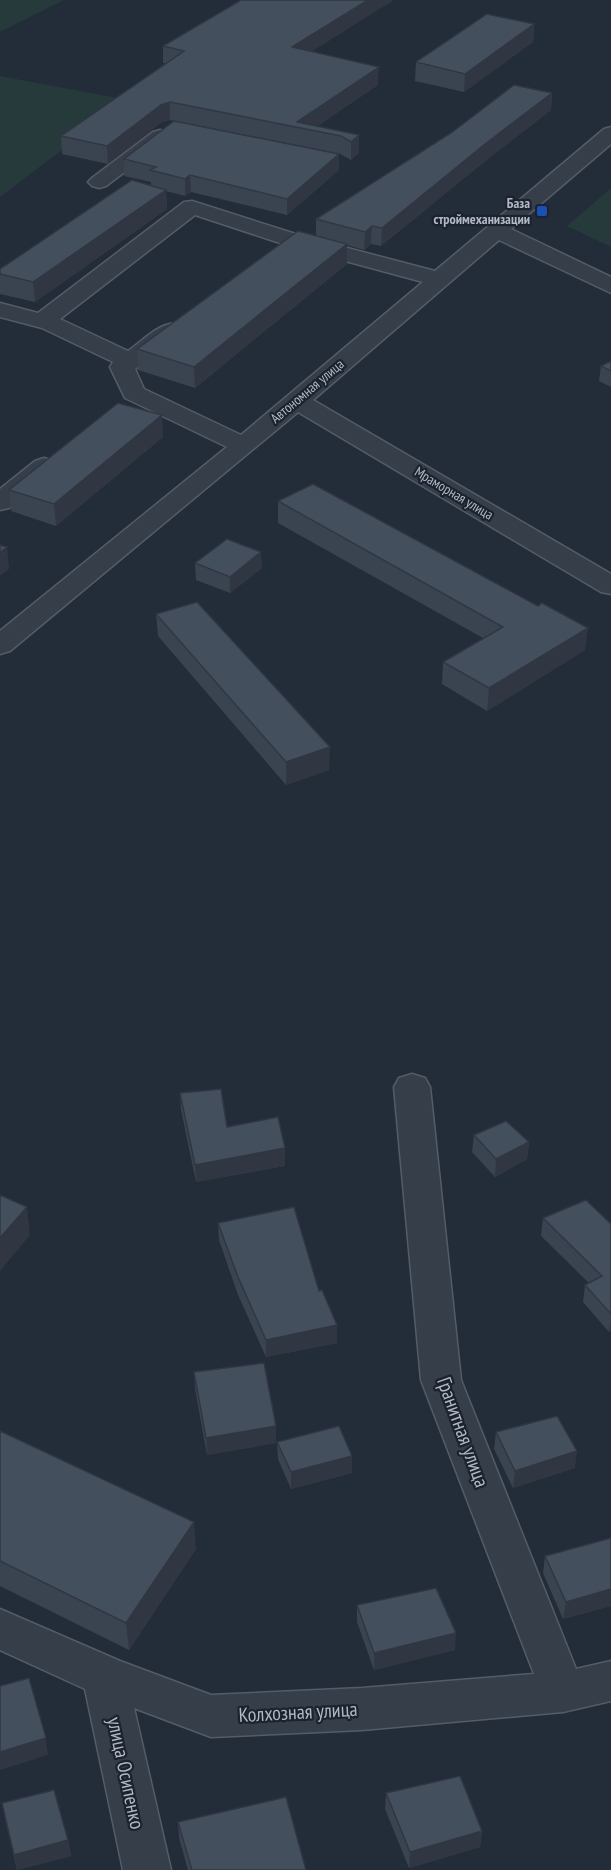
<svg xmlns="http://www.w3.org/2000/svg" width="611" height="1870" viewBox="0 0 611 1870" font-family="'PT Sans Narrow',sans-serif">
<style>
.green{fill:#26393b}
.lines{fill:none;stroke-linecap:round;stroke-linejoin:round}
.minor-casing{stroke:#545c67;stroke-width:3}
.minor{fill:#363e4a;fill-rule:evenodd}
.wall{fill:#3a4451}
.shaded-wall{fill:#303742}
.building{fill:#444f5e;stroke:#303742;stroke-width:1.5}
.transit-dot{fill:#1a4fb4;stroke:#1c232e;stroke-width:2}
.labels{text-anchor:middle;stroke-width:4.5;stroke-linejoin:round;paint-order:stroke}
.far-poi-label{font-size:14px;font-weight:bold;fill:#b1b9c6;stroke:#1c232e;text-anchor:end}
.far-street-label{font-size:14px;fill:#b1b9c6;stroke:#1c232e}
.near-street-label{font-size:20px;fill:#b1b9c6;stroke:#1c232e}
</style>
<rect width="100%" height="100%" fill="#232c39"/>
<!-- green -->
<path class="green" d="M 0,0 L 64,0 L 0,32 Z
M 0,76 L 128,100 L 0,197 Z
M 611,188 L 611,247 L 567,226 Z"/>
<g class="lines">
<!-- minor casing -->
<g class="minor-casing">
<path id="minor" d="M 611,127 L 611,144 L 511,229 L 611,277 L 611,293 L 499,240 L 313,400 L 611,574 L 611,594 L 601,592 L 298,412 L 10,651 L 0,654 L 0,631 L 227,447 L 125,398 L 110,367 L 113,362 L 42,328 L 0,317 L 0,303 L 38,313 L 184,202 L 192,201 L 302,236 L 435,271 L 604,129 ZM 195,215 L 286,245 L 423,282 L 241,435 L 144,389 L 135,369 L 182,334 L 186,329 L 182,324 C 162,319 144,340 128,351 L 60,319 Z
M 160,130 L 167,132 L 170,136 L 167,140 L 106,186 L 99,188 L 92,186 L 88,182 L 92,178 L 153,132 Z
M 44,458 L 53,461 L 57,466 L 53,471 L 9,508 L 0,510 L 0,489 L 35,461 Z
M 412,1074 L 425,1078 L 430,1087 L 461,1380 L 576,1669 L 611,1661 L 611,1701 L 563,1712 L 362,1730 L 211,1737 L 134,1708 L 171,1870 L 123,1870 L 85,1689 L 0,1650 L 0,1609 L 120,1661 L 211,1695 L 362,1688 L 534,1674 L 421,1380 L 394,1087 L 399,1078 Z"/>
</g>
<!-- minor -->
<use href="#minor" class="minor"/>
</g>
<!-- wall -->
<path class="wall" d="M 534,24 L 533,42 L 464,92 L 415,81 L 416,62 Z
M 163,46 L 312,52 L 378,85 L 317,126 L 359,135 L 359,153 L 351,160 L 340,154 L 170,120 L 162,122 L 108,164 L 62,154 L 61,136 L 166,63 L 163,63 Z
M 552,93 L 551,110 L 484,162 L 381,246 L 371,244 L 364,250 L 347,245 L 347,264 L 195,388 L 138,370 L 137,349 L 316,235 L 316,219 Z
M 124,159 L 339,170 L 287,215 L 191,192 L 185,196 L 166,191 L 167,209 L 35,302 L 0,294 L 0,269 L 151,186 L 151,182 L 124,176 Z
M 611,361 L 611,387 L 599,381 L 601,366 Z
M 163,437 L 56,526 L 11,511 L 9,490 Z
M 278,501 L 538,606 L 585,650 L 487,711 L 442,684 L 443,662 L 483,638 L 278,523 Z
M 195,563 L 262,568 L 230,593 L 196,580 Z
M 156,614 L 329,770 L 286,785 L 158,636 Z
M 180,1093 L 227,1127 L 285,1148 L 285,1166 L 196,1182 L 181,1110 Z
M 474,1135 L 529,1142 L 527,1159 L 495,1177 L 472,1152 Z
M 543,1218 L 611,1224 L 611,1331 L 609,1332 L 583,1302 L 585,1285 L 589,1283 L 541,1236 Z
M 218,1223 L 337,1325 L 337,1343 L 266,1357 L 238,1295 L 219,1240 Z
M 194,1372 L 276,1426 L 276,1443 L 207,1455 L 195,1389 Z
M 0,1431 L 196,1549 L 129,1650 L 0,1586 Z
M 496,1432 L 575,1468 L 513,1488 L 494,1449 Z
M 277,1442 L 352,1456 L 352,1473 L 291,1489 L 278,1459 Z
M 611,1538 L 611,1606 L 563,1619 L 543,1573 L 545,1556 Z
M 357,1605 L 455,1650 L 374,1670 L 357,1622 Z
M 386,1793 L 482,1831 L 480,1847 L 409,1868 L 385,1809 Z
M 2,1803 L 68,1840 L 71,1856 L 17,1870 L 5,1819 Z
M 178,1822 L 306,1870 L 188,1870 L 179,1838 Z"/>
<!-- shaded-wall -->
<path class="shaded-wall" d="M 368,0 L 394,0 L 292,64 L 292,47 Z
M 534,24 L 533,42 L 464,92 L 465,74 Z
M 379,67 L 378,85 L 312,130 L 297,122 Z
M 552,93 L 551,110 L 484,162 L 381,246 L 382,228 L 485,144 Z
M 170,102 L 170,120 L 162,122 L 108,164 L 107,146 L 161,105 Z
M 359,135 L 359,153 L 351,160 L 351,142 Z
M 339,154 L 339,170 L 287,215 L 287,199 Z
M 190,175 L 191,192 L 185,196 L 185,179 Z
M 166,190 L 167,209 L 35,302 L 33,282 Z
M 372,226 L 371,244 L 364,250 L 365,232 Z
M 347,244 L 347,264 L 195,388 L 194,367 Z
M 162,415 L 163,437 L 56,526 L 54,504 Z
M 7,547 L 9,569 L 0,576 L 0,553 Z
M 261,552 L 262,568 L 230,593 L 230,577 Z
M 588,628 L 585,650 L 487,711 L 489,688 Z
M 330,747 L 329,770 L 286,785 L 286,762 Z
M 529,1142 L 527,1159 L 495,1177 L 496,1159 Z
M 285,1148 L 285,1166 L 196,1182 L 195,1165 Z
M 27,1207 L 30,1235 L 0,1271 L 0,1238 Z
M 611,1318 L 611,1331 L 609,1332 Z
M 337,1325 L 337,1343 L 266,1357 L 266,1340 Z
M 276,1426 L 276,1443 L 207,1455 L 206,1438 Z
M 577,1451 L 575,1468 L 513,1488 L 515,1471 Z
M 352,1456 L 352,1473 L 291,1489 L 291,1472 Z
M 194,1522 L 196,1549 L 129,1650 L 126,1623 Z
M 611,1589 L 611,1606 L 563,1619 L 566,1602 Z
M 456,1633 L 455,1650 L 374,1670 L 374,1653 Z
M 46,1738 L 48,1755 L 0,1770 L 0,1752 Z
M 482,1831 L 480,1847 L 409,1868 L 410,1852 Z
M 68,1840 L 71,1856 L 17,1870 L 14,1855 Z"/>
<!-- building -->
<path class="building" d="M 241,0 L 368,0 L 292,47 L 379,67 L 297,122 L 359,135 L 351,142 L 341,136 L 170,102 L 161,105 L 107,146 L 61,136 L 184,51 L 163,46 Z
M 487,14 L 534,24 L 465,74 L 416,62 Z
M 514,85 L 552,93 L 485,144 L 382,228 L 372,226 L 365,232 L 316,219 L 451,133 Z
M 174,121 L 339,154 L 287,199 L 190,175 L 185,179 L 150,170 L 156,167 L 124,159 Z
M 132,180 L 166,190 L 33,282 L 0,274 L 0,269 Z
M 298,231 L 347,244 L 194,367 L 137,349 Z
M 611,361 L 611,371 L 601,366 Z
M 118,403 L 162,415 L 54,504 L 9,490 Z
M 313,484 L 538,606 L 542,603 L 588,628 L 489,688 L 443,662 L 503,627 L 278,501 Z
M 227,539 L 261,552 L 230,577 L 195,563 Z
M 0,545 L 7,547 L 0,553 Z
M 197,602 L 330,747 L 286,762 L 156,614 Z
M 221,1089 L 227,1127 L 278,1117 L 285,1148 L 195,1165 L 180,1093 Z
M 506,1121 L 529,1142 L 496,1159 L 474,1135 Z
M 0,1195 L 27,1207 L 0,1238 Z
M 586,1200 L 611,1224 L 611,1314 L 585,1285 L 602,1276 L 543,1218 Z
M 294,1207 L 319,1291 L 322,1290 L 337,1325 L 266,1340 L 238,1277 L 218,1223 Z
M 264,1363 L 276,1426 L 206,1438 L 194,1372 Z
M 557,1416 L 577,1451 L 515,1471 L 496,1432 Z
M 339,1426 L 352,1456 L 291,1472 L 277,1442 Z
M 0,1431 L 194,1522 L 126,1623 L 0,1561 Z
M 611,1538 L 611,1589 L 566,1602 L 545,1556 Z
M 436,1588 L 456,1633 L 374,1653 L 357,1605 Z
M 29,1678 L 46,1738 L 0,1752 L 0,1686 Z
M 460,1776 L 482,1831 L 410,1852 L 386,1793 Z
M 54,1790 L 68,1840 L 14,1855 L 2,1803 Z
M 286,1797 L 306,1870 L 192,1870 L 178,1822 Z"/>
<!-- markers -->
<rect class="transit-dot" x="536" y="205" width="12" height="12" rx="3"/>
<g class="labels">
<!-- far-poi labels -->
<g class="far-poi-label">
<text x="530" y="208">База<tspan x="530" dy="16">строймеханизации</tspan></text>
</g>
<!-- far-street labels -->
<g class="far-street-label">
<text transform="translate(307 391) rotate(-40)" y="5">Автономная улица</text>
<text transform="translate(454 493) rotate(31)" y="5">Мраморная улица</text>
</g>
<!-- near-street labels -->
<g class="near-street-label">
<text transform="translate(463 1432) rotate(70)" y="7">Гранитная улица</text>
<text transform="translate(298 1712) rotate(-3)" y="7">Колхозная улица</text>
<text transform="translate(126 1773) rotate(78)" y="7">улица Осипенко</text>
</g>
</g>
</svg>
